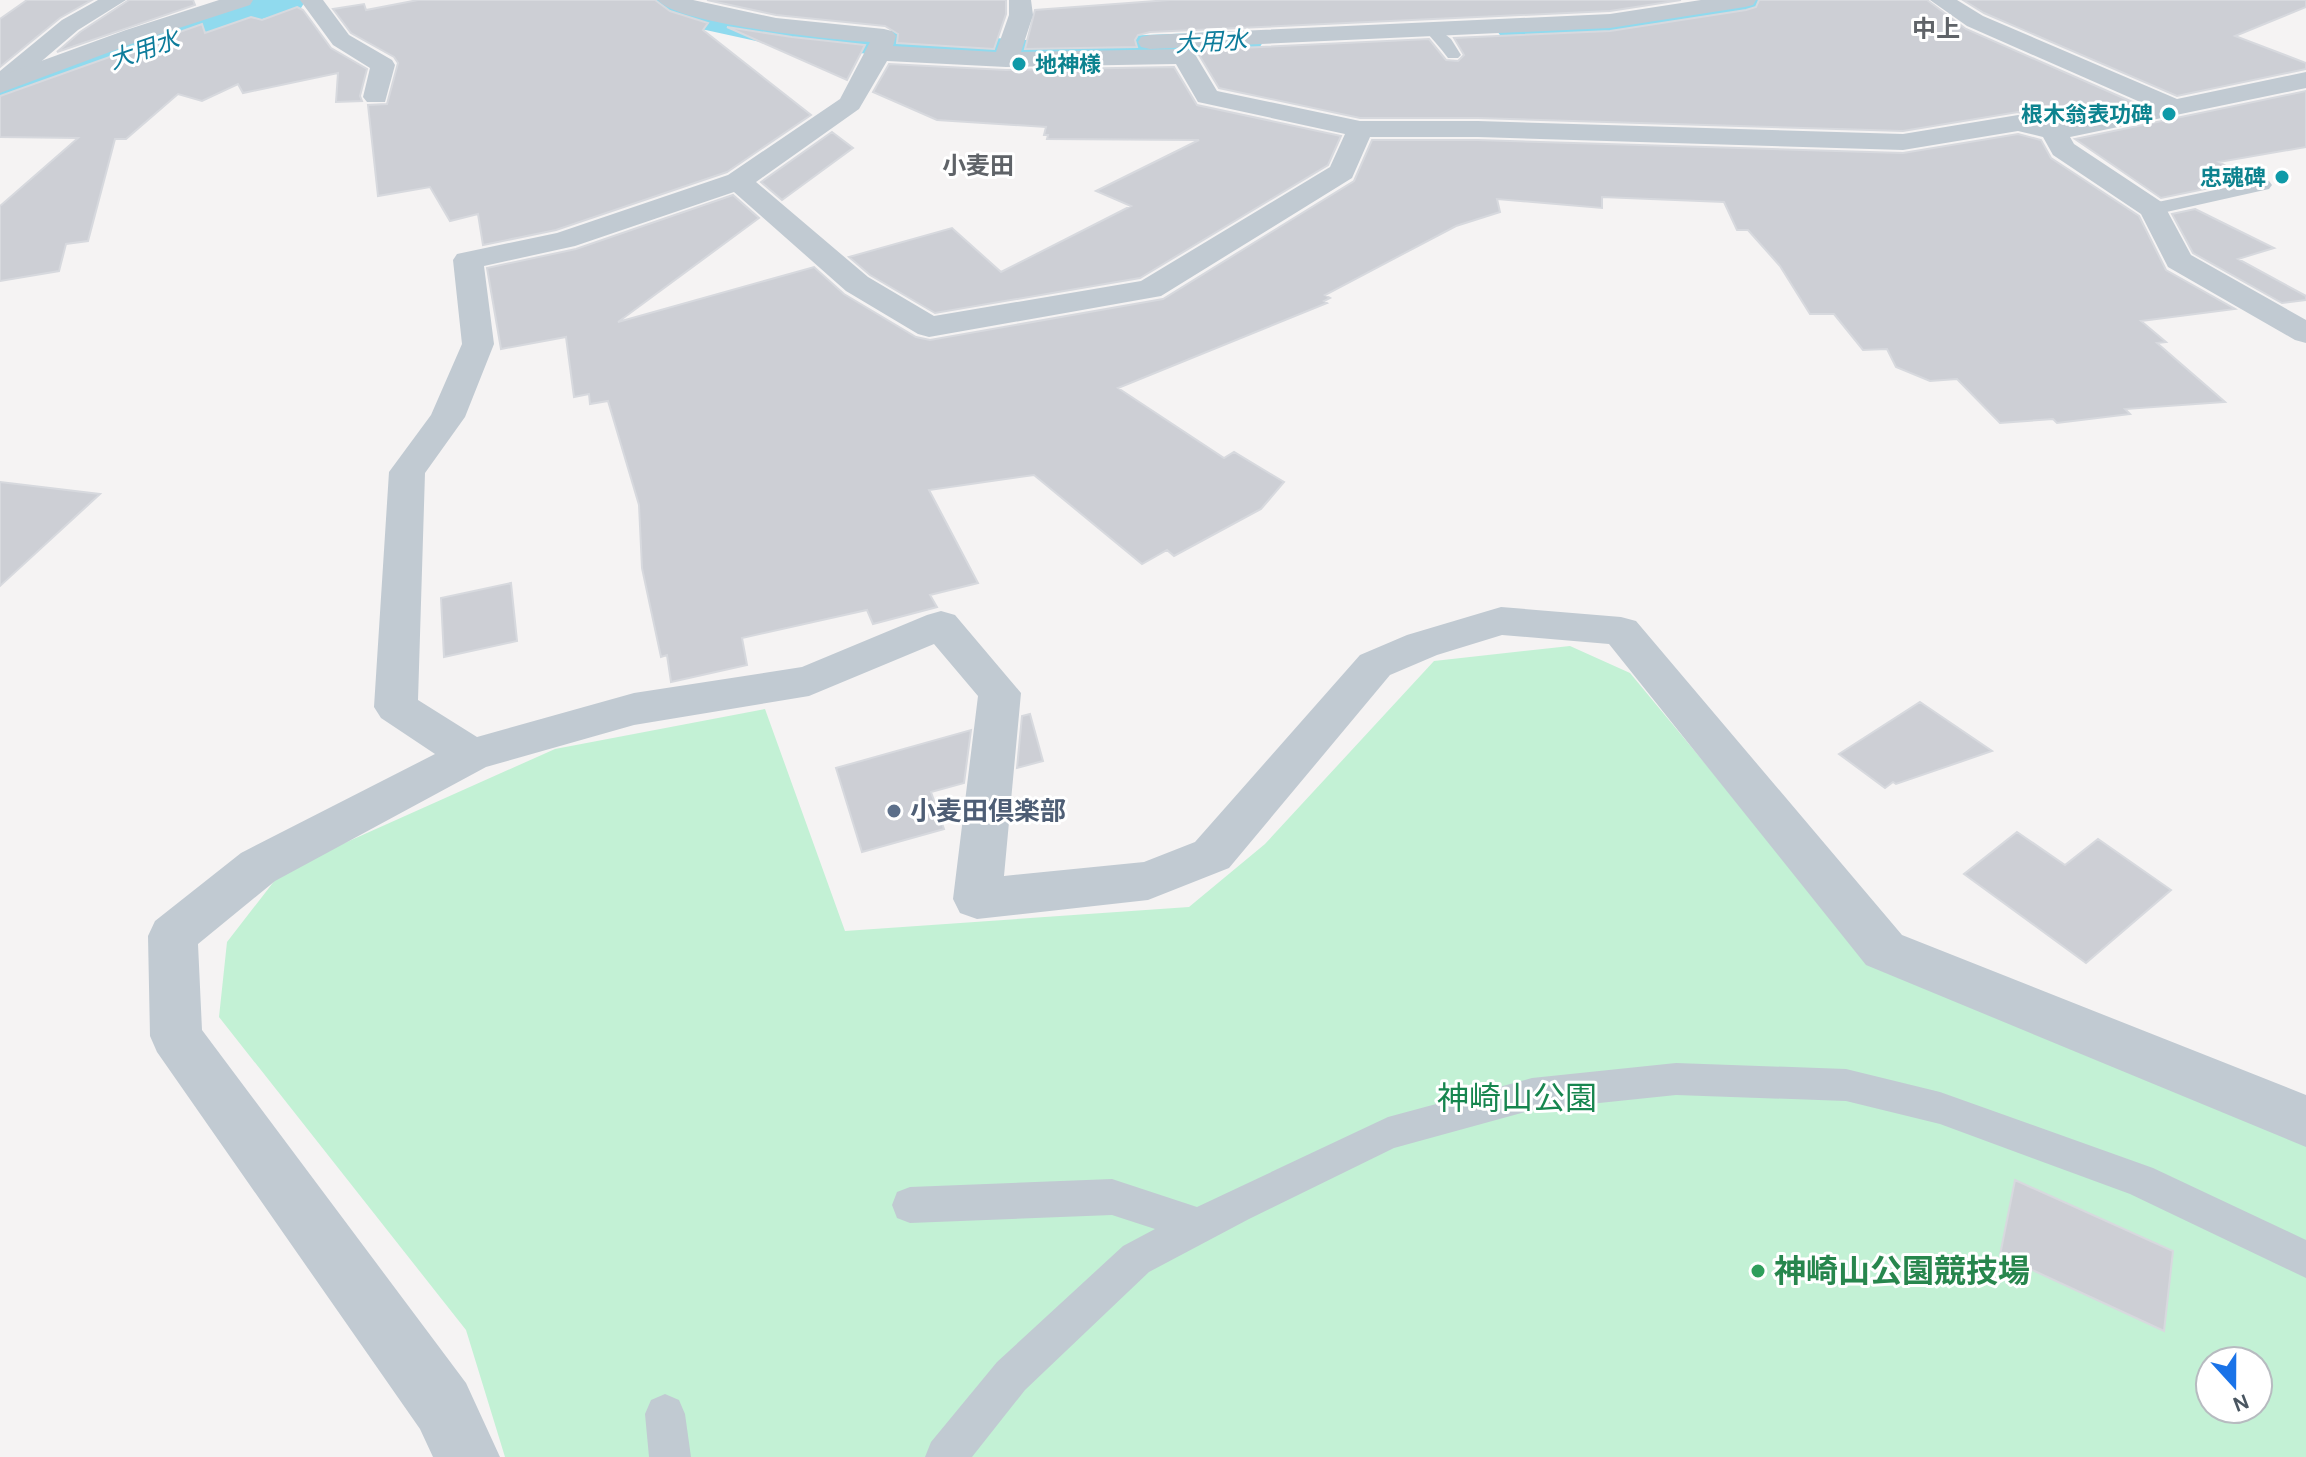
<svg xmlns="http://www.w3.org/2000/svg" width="2306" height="1457" viewBox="0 0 2306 1457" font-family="Karla,'Noto Sans JP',sans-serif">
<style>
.green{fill:#c3f1d5;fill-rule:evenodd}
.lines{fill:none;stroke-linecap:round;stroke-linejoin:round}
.canal{fill:#90daee;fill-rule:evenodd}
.building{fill:#cdcfd5;stroke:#d7d9de;stroke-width:2}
.service{fill:#c1cad2;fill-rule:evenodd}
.minor{fill:#c1cad2;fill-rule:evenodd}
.tertiary{fill:#c1cad2;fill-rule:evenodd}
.culture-dot{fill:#0f9aa8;stroke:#fff;stroke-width:3}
.service-dot{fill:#5c6f8a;stroke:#fff;stroke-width:3}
.leisure-dot{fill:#2e9e5b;stroke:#fff;stroke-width:3}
.labels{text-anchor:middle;stroke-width:6;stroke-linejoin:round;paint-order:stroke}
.far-culture-label{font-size:22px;font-weight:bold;fill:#0d838f;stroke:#fff;text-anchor:end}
.far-neighbourhood-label{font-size:24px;font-weight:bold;fill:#5f6368;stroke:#fff}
.far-water-label{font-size:24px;font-style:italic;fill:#0c7c9b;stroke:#fff}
.service-label{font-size:26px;font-weight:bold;fill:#4e5e75;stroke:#fff;text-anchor:start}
.near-park-label{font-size:32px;fill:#17864f;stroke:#fff}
.near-leisure-label{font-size:32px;font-weight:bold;fill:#27864d;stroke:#fff;text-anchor:start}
</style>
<rect width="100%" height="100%" fill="#f5f3f3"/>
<!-- green -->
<path class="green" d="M 1570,646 L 1630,673 L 1868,960 L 2306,1137 L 2306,1457 L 505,1457 L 466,1330 L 219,1017 L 227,942 L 282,871 L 555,749 L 765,709 L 845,931 L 1189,907 L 1265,844 L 1434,661 ZM 2210,1361 L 2258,1361 L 2258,1409 L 2210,1409 Z"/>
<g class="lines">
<!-- canal -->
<path class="canal" d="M 248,0 L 306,0 L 301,8 L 231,28 L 0,113 L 0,87 L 205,12 Z
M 624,0 L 681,0 L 779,24 L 1024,40 L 1244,31 L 1258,34 L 1263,42 L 1258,50 L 1244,53 L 1024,64 L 893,56 L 779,46 L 692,27 L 629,8 Z
M 1719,0 L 1801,0 L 1796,8 L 1783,11 L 1627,38 L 1516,42 L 1503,39 L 1497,31 L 1503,23 L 1516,20 L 1627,16 Z"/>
</g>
<!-- building -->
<path class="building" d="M 27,0 L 92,0 L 60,18 L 0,67 L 0,19 Z
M 129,0 L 193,0 L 195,5 L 57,52 L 80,32 Z
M 418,0 L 655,0 L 670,11 L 708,23 L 703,30 L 811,115 L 727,172 L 556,230 L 483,245 L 478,214 L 450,221 L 430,187 L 378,196 L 368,105 L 387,104 L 398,63 L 394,57 L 351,33 L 333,9 L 364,4 L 366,10 Z
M 707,0 L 1006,0 L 1006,14 L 994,49 L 897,43 L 898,34 L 885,26 L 776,15 Z
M 1169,0 L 1681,0 L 1610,11 L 1150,32 L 1138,35 L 1135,40 L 1137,47 L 1025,49 L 1035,10 Z
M 1759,0 L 1927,0 L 1966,29 L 2137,104 L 2054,121 L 2018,112 L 1903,131 L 1478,118 L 1360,118 L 1219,88 L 1196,50 L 1429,39 L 1446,60 L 1458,61 L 1464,55 L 1454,38 L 1610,31 L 1746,10 L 1756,7 Z
M 1963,0 L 2306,0 L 2306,7 L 2235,36 L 2306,63 L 2306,69 L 2177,96 L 1984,13 Z
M 297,7 L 303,10 L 331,48 L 367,69 L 360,96 L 362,101 L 336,102 L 338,73 L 243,93 L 238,84 L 202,101 L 178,94 L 126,139 L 115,139 L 88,241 L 66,244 L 59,271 L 0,281 L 0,206 L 78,138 L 0,137 L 0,96 L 202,24 L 205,33 L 251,17 L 262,20 Z
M 727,27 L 792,37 L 865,45 L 847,80 Z
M 889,64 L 1006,70 L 1174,67 L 1197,105 L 1341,136 L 1328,165 L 1140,278 L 935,313 L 870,275 L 849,257 L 952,228 L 1001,272 L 1131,206 L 1096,191 L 1199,140 L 1047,139 L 1048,135 L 1044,135 L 1046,127 L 937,120 L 873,92 Z
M 2306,91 L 2306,147 L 2219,162 L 2244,176 L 2234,178 L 2239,182 L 2161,198 L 2075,139 Z
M 832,132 L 853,148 L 782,200 L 761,182 Z
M 2018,134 L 2041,140 L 2051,158 L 2139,216 L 2166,270 L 2235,309 L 2141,321 L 2166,342 L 2157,343 L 2225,402 L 2125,409 L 2130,414 L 2057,423 L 2053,419 L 2000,423 L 1957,379 L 1930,381 L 1896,367 L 1887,349 L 1863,350 L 1834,314 L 1810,314 L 1780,266 L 1748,230 L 1737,230 L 1724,202 L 1602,197 L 1602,208 L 1497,199 L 1500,212 L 1456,226 L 1325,295 L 1330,298 L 1324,301 L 1327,303 L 1118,388 L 1224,458 L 1234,452 L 1284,482 L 1261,509 L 1174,556 L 1167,550 L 1142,564 L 1034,475 L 929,490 L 978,583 L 930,595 L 937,607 L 873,624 L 867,610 L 742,638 L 747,665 L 671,682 L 667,655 L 661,657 L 642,568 L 639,505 L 608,401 L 590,404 L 589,394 L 574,397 L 566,337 L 501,349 L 487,268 L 576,249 L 733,195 L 759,218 L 618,322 L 814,267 L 844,294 L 916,337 L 930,340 L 1163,299 L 1354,181 L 1372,140 L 1478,140 L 1903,153 Z
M 2195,209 L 2274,248 L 2238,259 L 2306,296 L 2306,300 L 2282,303 L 2193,253 L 2172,214 Z
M 0,482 L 100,494 L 0,586 Z
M 511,583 L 517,641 L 444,657 L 441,598 Z
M 1920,702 L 1992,751 L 1896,784 L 1893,782 L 1885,788 L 1839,754 Z
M 1030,714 L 1043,761 L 1017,768 L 1022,716 Z
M 971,730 L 964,783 L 931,792 L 944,829 L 862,852 L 836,768 Z
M 2017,832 L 2065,865 L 2098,839 L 2171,890 L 2086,963 L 1964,874 Z
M 2015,1180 L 2173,1251 L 2164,1331 L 2000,1255 Z"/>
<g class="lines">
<!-- service -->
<path class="service" d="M 1431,23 L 1451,39 L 1461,55 L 1458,58 L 1448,58 C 1440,47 1432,39 1423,28 Z
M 2263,180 L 2269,181 L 2272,185 L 2269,189 L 2153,215 L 2144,209 L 2153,203 Z
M 1676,1063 L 1846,1069 L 1940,1092 L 2153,1168 L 2306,1240 L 2306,1278 L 2130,1194 L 1940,1124 L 1846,1101 L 1676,1095 L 1532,1110 L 1394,1148 L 1249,1219 L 1149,1272 L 1025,1390 L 972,1457 L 925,1457 L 931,1442 L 997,1362 L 1123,1246 L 1155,1229 L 1112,1215 L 910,1223 L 897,1218 L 892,1205 L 897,1192 L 910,1187 L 1112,1179 L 1197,1207 L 1388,1117 L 1532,1078 Z
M 665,1394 L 679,1400 L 685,1414 L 691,1457 L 649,1457 L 645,1414 L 651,1400 Z"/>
<!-- minor -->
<path class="minor" d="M 98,0 L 126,0 L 78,30 L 9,89 L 0,92 L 0,71 L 62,20 Z
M 300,0 L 323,0 L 349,35 L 392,60 L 395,65 L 385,102 L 367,102 L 363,97 L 370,68 L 333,45 Z
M 658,0 L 693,0 L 776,18 L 884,29 L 892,31 L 896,36 L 893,46 L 996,52 L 1009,15 L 1009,0 L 1031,0 L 1033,15 L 1021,52 L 1184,49 L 1193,51 L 1217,91 L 1360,121 L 1478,121 L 1903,134 L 2018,115 L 2054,124 L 2147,105 L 1967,26 L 1930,0 L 1957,0 L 1983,16 L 2177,99 L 2306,72 L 2306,88 L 2070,137 L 2074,144 L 2163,203 L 2191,255 L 2306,320 L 2306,343 L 2295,340 L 2168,267 L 2141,214 L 2053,155 L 2043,137 L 2018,131 L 1903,150 L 1478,137 L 1370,137 L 1352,178 L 1161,296 L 929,337 L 918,334 L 846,291 L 734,192 L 575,246 L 484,266 L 494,344 L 465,417 L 425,473 L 418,700 L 477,737 L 634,693 L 802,667 L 927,615 L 941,611 L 955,615 L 1021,693 L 1004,876 L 1144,862 L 1195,842 L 1360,655 L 1407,635 L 1501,607 L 1621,617 L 1636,621 L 1902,935 L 2306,1095 L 2306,1147 L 1866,965 L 1609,644 L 1502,635 L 1437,655 L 1390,675 L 1229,868 L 1148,900 L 977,919 L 960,913 L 953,899 L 978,696 L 934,644 L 809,696 L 634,725 L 486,767 L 275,881 L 198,944 L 202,1030 L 466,1383 L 500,1457 L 433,1457 L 420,1429 L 157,1052 L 150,1036 L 148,936 L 155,921 L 241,853 L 435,754 L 381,718 L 374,707 L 389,472 L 431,415 L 462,344 L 453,260 L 457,254 L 557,233 L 728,175 L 840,99 L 870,42 C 835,40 675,24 658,0 ZM 887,61 L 1006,67 L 1176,64 L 1198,102 L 1345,134 L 1330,167 L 1141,281 L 934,316 L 868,277 L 756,182 L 859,109 Z
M 1701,0 L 1756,0 L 1753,5 L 1745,7 L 1610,28 L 1150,49 L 1141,47 L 1138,42 L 1141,37 L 1150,35 L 1610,14 Z"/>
<!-- tertiary -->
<path class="tertiary" d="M 219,0 L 253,0 L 250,5 L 142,40 L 0,93 L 0,76 L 126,30 Z"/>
</g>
<!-- markers -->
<g class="culture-dot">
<circle cx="1019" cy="64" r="8"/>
<circle cx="2169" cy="114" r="8"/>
<circle cx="2282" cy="177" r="8"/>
</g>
<circle class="service-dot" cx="894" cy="811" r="8"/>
<circle class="leisure-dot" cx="1758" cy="1271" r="8"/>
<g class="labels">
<!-- far-culture labels -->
<g class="far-culture-label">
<text x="1035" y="72" text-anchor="start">地神様</text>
<text x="2153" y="122">根木翁表功碑</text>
<text x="2266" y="185">忠魂碑</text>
</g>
<!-- far-neighbourhood labels -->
<g class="far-neighbourhood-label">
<text x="1936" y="37">中上</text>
<text x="978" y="174">小麦田</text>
</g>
<!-- far-water labels -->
<g class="far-water-label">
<text transform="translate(1211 42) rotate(-3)" y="8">大用水</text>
<text transform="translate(144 50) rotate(-19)" y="8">大用水</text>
</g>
<!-- service labels -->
<g class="service-label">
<text x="910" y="820">小麦田倶楽部</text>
</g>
<!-- near-park labels -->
<g class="near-park-label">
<text x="1517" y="1109">神崎山公園</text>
</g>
<!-- near-leisure labels -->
<g class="near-leisure-label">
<text x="1774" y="1282">神崎山公園競技場</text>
</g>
</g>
<!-- north arrow -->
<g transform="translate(2234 1385) rotate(159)"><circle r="38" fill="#ffffff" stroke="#b7bbc0" stroke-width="2"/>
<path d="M0-6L14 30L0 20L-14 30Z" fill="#1a73e8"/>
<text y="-12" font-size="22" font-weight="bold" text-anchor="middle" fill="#4a5661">N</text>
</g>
</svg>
